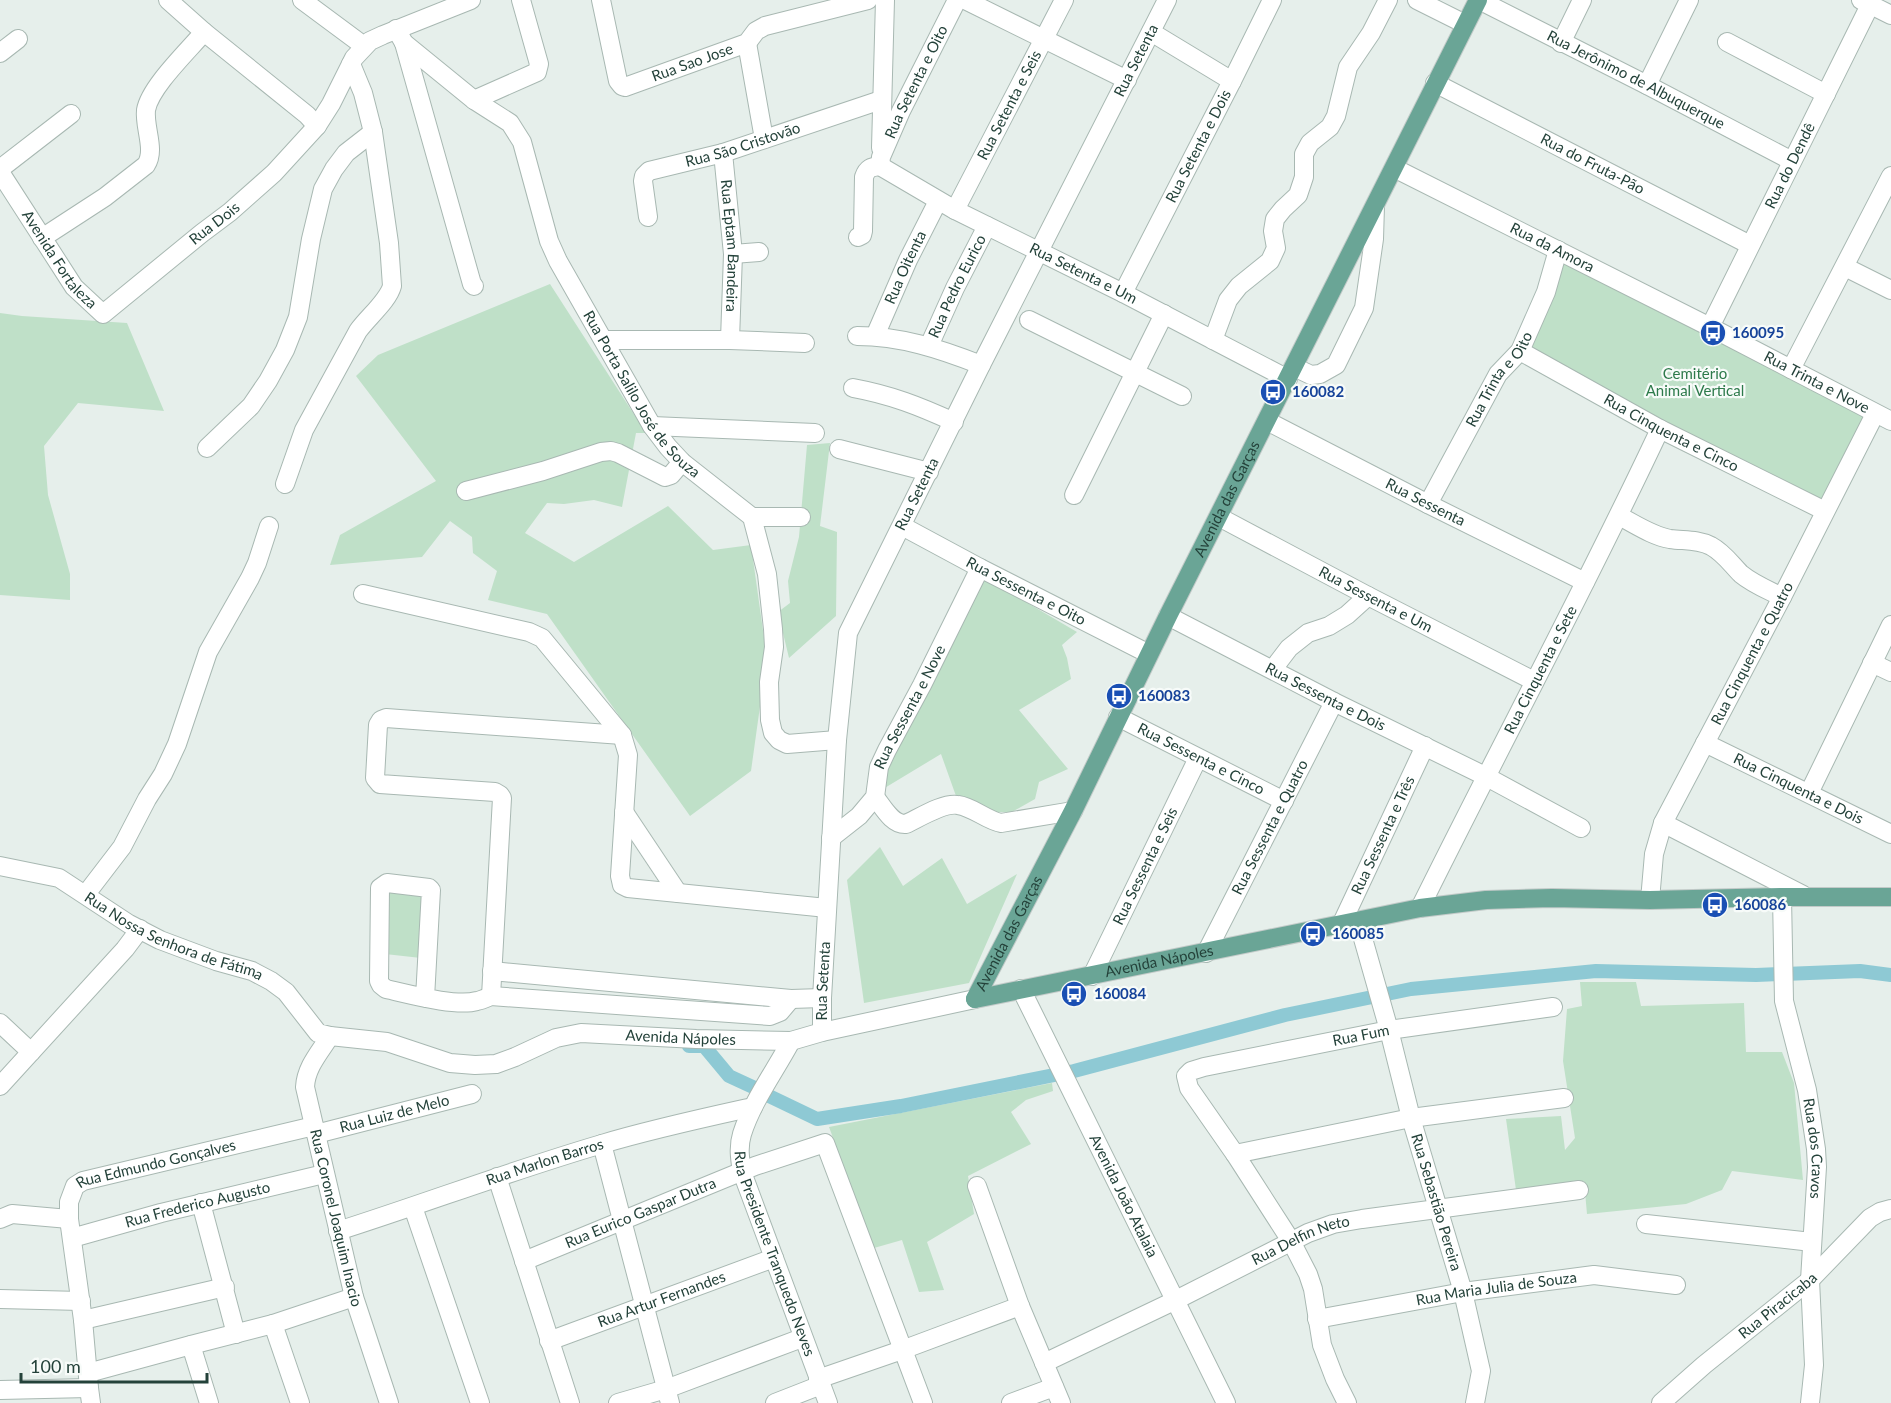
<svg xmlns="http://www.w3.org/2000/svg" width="1891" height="1403" viewBox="0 0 1891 1403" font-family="Lato,sans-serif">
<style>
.green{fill:#bfe0c8}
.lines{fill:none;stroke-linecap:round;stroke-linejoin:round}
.canal{stroke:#8ec9d4;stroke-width:14}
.minor-casing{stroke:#a8b8b2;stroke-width:20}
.major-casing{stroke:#c2cac8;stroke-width:20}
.minor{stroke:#fff;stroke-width:18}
.major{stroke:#6aa596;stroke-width:18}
.labels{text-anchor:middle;stroke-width:4.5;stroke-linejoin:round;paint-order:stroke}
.street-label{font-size:15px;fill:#24423a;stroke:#f7fbf9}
.transit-label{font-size:15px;font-weight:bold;fill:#164399;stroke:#f7fbf9;text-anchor:start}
.park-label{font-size:15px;fill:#2d7a4b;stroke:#f7fbf9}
</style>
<rect width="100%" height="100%" fill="#e6efeb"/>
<!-- green -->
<path class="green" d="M 1558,250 L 1875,414 L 1825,511 L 1520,351 Z
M 550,284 L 646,433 L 636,433 L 622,507 L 594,500 L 564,504 L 547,503 L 525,533 L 574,562 L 668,506 L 713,550 L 751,545 L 765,645 L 762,692 L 751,771 L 690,816 L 547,614 L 488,600 L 497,571 L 473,553 L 472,537 L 450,521 L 422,557 L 330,565 L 340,535 L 436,481 L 356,376 L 378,355 Z
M 0,313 L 22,316 L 127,323 L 164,411 L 78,403 L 44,446 L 48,495 L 70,574 L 70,600 L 0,595 Z
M 830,443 L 820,526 L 837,532 L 836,616 L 789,658 L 778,612 L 790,603 L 788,581 L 799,537 L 807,445 Z
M 985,578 L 1077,632 L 1062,645 L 1067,658 L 1071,679 L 1019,710 L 1068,769 L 1039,782 L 1035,799 L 1012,812 L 996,812 L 956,796 L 941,754 L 883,789 L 886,766 Z
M 880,847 L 903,886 L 942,858 L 967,904 L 1017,874 L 969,983 L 864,1003 L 847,880 Z
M 386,892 L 423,896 L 421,958 L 385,954 Z
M 1580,982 L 1636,982 L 1641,1006 L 1744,1003 L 1746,1052 L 1782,1052 L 1794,1083 L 1803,1180 L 1732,1171 L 1722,1190 L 1686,1204 L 1587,1214 L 1584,1181 L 1516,1190 L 1506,1119 L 1561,1116 L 1565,1150 L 1575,1138 L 1563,1061 L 1567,1009 L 1582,1006 Z
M 1052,1083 L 1053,1091 L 1026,1100 L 1011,1112 L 1031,1144 L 968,1176 L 974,1214 L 927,1242 L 944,1290 L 919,1292 L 902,1240 L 874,1248 L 829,1127 Z"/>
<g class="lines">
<!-- canal -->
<path class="canal" d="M 689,1046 L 704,1046 L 729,1076 L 755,1088
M 769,1096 L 817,1119 L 901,1106 L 1074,1071 L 1285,1015 L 1411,989 L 1596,971 L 1756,975 L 1860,971 L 1891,975"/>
<!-- minor casing -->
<g class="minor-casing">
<g id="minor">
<path d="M 168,0 L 204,32 L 307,115 L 317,126"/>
<path d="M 302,0 L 364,46"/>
<path id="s1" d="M 601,0 L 618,81 L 622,86 L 625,87 L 747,43 L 756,31 L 765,26 L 868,0"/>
<path d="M 965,0 L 1127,80"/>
<path d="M 1417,0 L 1465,24"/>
<path id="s2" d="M 1479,0 L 1647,85 L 1792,161"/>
<path d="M 1861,0 L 1891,15"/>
<path id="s3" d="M 396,29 L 404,43 L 474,100 L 510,123 L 522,142 L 549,241 L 558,261 L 652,426 L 668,447 L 682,462 L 752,517 L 767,574 L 773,629 L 774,647 L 769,682 L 770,720 L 773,733 L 779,740 L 787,744 L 837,740"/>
<path d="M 1151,32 L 1232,81"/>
<path d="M 1727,42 L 1826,94"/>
<path d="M 404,43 L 472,284 L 474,286"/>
<path d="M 747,43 L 764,139"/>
<path d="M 1561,43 L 1582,0"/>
<path d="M 0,53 L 18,39"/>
<path id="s4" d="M 1435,83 L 1750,245"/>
<path d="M 1647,85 L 1689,0"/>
<path d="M 474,100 L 537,72 L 539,64 L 521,0"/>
<path d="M 881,148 L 885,0"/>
<path id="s5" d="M 723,153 L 733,254 L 730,340"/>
<path id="s6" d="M 880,166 L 955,210 L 1123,293 L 1288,379"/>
<path id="s7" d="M 880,166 L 881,157 L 901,111 L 957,0"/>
<path id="s8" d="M 1394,168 L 1710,327 L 1891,421"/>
<path d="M 0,169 L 71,114"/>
<path id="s9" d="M 0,172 L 74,287 L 103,314 L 202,233 L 230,212 L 274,173 L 317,126 L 331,104 L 354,58 L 370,41 L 383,35 L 471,0"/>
<path id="s10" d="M 955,210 L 1064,0"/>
<path id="s11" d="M 648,217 L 643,181 L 644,176 L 649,171 L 723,153 L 881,100"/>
<path d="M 858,237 L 862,235 L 863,231 L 864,177 C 867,168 871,167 880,166"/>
<path d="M 42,238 L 105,197 L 146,165 C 156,150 144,128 146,110 C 150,87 188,51 204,32"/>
<path d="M 733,254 L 759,252"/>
<path d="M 1845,267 L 1891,290"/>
<path id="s12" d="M 1123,293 L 1232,81 L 1272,0"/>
<path d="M 1029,320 L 1182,396"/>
<path id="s13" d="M 1710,327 L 1870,5"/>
<path d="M 857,336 C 901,336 940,349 981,365"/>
<path id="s14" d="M 875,336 L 908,260 L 938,201"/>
<path d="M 604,340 L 730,340 L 805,343"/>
<path d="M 1213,340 L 1228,300 L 1239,286 L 1270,261 L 1276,248 L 1273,231 L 1275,219 L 1283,209 L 1298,195 L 1304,177 L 1304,154 L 1310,143 L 1330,127 L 1336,116 L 1348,67 L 1371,33 L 1388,0"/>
<path id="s15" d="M 929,346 L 955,288 L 987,226"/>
<path id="s16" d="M 1520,351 L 1660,429 L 1825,511"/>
<path d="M 1294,367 L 1311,375 L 1320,374 L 1336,365 L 1364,308 L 1374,239 L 1375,206"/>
<path d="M 1791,369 L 1891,176"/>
<path d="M 853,388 C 891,395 919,406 954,422"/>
<path id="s17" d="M 1267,421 L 1428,504 L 1585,582"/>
<path d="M 652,426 L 815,433"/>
<path d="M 207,448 L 251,406 L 268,381 L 285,350 L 298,317 L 311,239 L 323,189 L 334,169 L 346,153 L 373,132"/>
<path d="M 839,449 L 929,472"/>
<path d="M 285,484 L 304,430 L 358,331 C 368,317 388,301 392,286 L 389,243 L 373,132 L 363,93 L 351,64"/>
<path d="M 466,491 L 543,471 L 601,452 L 611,451 L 618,453 L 665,477 L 671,475 L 682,462"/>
<path d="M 1074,495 L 1164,314"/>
<path id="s18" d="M 1428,504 L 1498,374 L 1520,351 L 1546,292 L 1558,250"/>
<path d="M 1619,516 C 1635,524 1652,536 1670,539 C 1684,541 1697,539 1711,546 C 1724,553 1731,564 1741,574 C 1753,584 1768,590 1782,597"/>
<path d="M 752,517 L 801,517"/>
<path id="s19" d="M 1219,517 L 1368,596 L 1534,681"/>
<path id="s20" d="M 902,526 L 980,568 L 1149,654"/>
<path d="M 363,594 L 529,632 L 542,638 L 622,735 L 628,755 L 620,876 L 622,885 L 628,888 L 827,908"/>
<path id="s21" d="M 1168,616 L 1334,702 L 1485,776 L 1581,828"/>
<path d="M 1872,663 L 1891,672"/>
<path d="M 1273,669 L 1289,648 L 1308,633 L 1329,626 L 1347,615 L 1368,596"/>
<path id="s22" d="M 1118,717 L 1284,801"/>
<path id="s23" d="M 1705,743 L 1891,834"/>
<path d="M 1809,793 L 1891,625"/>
<path d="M 875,797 C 883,807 892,825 906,824 C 919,818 944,802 958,805 C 973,807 986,820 1001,823 L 1073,811"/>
<path d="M 624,812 L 678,893"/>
<path d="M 1663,823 L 1803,895"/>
<path id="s24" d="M 831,838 L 859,816 L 875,797 L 879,767 L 887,750 L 922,685 L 980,568"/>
<path id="s25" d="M 0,866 L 59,878 L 129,924 L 160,940 L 216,961 L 252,971 L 271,981 L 286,992 L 318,1033 L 330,1036 L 387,1042 L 450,1063 L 475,1065 L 496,1064 L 515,1057 L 556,1038 L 581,1033 L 696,1039 L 791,1041 L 822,1032 L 975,999"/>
<path d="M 86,894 L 122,847 L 147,799 L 163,774 L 177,744 L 208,652 L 250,578 L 257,563 L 269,526"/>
<path id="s26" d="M 1782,897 L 1784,1001 L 1807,1090 L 1816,1149 L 1817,1167 L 1810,1280 L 1814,1365 L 1810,1403"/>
<path id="s27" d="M 1650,900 L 1654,854 L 1663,823 L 1782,597 L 1875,414"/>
<path id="s28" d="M 1420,908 C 1499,748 1584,591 1660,429"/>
<path id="s29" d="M 1358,921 L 1389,1030 L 1411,1118 L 1463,1292 L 1481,1371 L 1475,1403"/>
<path id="s30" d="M 1341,925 L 1425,746"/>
<path id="s31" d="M 1206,953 L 1334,702"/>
<path d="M 492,971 L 791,999 L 822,998"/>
<path id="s32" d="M 1092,976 L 1198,758"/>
<path id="s33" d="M 1021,989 L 1226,1403"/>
<path d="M 491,996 L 502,798 L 500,795 L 495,792 L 380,784 L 375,778 L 378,725 L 381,720 L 386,718 L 622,735"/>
<path d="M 425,998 L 431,890 L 429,888 L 387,883 L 380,888 L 379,981 L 381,985 L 386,989 C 409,994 455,1007 477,1001 C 482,1000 486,998 491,996 L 770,1016 L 780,1012 L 791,999"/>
<path d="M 0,1023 L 31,1052"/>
<path id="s34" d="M 822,1032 L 822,998 L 837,740 L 848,633 L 981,365 L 1167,0"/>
<path id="s35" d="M 330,1036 C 320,1052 306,1067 305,1087 L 354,1297 L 389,1403"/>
<path id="s36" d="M 791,1041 C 775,1071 752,1102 742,1134 C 738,1147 740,1159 742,1172 L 828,1403"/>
<path d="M 0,1086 L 125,949 L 140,929"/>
<path id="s37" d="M 316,1134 L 472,1094"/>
<path d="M 602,1144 L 670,1403"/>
<path d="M 1235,1154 L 1411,1118 L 1564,1098"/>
<path d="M 497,1177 L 570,1403"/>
<path d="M 977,1186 L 1020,1306 L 1061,1403"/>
<path d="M 201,1203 L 236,1334"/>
<path d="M 413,1207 L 480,1403"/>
<path d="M 0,1219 L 12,1214 L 69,1219"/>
<path d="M 1646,1224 L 1812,1242"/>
<path id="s38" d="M 338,1231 C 426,1203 513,1170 602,1144 C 652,1129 703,1118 753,1107"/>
<path id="s39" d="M 72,1238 L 161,1213 L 324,1174"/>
<path id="s40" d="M 524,1261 L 755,1166 L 825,1143 L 923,1403"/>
<path d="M 0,1299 L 81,1301"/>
<path id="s41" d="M 1317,1319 L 1463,1292 L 1594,1275 L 1676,1285"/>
<path d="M 83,1320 L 225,1287"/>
<path d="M 273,1324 L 300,1403"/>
<path id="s42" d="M 549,1341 L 774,1258"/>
<path d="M 191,1345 L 209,1403"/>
<path id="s43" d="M 1044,1363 L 1174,1301 L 1308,1233 L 1333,1224 L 1362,1219 L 1579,1190"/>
<path d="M 88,1373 L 191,1345 L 273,1324 L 354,1297"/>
<path d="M 818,1379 L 902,1350 L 1020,1306"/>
<path d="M 0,1390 L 89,1388"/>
<path id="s44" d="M 91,1403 L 89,1388 L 83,1320 L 69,1219 L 69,1202 L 75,1186 L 83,1181 L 314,1126"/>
<path d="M 618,1403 L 666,1389 L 802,1338"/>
<path d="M 775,1403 L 821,1385"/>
<path d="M 1011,1403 L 1054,1387"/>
<path id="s45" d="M 1347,1403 L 1335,1379 L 1322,1345 L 1313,1289 L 1308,1274 L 1291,1241 L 1235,1154 L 1189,1088 L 1186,1076 L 1191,1071 L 1204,1067 L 1389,1030 L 1553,1007"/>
<path id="s46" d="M 1661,1403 L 1704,1365 L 1810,1280 L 1870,1218 L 1880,1212 L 1891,1209"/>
</g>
</g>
<!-- major casing -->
<g class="major-casing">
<g id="major">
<path id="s47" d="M 975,999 L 1073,811 L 1168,616 L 1478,0"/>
<path id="s48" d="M 975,999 L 1420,908 L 1486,900 L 1552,898 L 1650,900 L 1782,897 L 1891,897"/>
</g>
</g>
<!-- minor -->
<use href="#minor" class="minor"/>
<!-- major -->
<use href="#major" class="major"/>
</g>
<!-- icons -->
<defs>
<g id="bus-disc" transform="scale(1.35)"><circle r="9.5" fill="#1a4fb4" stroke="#f7fbf9"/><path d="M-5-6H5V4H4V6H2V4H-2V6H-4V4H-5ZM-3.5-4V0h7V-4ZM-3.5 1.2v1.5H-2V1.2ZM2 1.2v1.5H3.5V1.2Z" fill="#fff"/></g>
</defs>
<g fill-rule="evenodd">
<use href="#bus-disc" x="1713" y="333"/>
<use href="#bus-disc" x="1273" y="392"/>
<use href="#bus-disc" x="1119" y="696"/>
<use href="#bus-disc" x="1715" y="905"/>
<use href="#bus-disc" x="1313" y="934"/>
<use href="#bus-disc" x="1074" y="994"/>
</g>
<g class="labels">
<!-- street labels -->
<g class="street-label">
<text dy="5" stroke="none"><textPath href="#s34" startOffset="1041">Rua Setenta</textPath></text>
<text dy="5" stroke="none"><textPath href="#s1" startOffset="164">Rua Sao Jose</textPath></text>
<text dy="5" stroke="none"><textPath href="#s2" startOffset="176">Rua Jerônimo de Albuquerque</textPath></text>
<text dy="5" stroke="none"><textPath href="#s7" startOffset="92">Rua Setenta e Oito</textPath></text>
<text dy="5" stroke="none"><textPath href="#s10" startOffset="118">Rua Setenta e Seis</textPath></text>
<text dy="5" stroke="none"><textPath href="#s11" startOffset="146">Rua São Cristovão</textPath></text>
<text dy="5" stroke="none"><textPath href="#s12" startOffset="165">Rua Setenta e Dois</textPath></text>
<text dy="5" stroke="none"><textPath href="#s4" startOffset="177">Rua do Fruta-Pão</textPath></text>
<text dy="5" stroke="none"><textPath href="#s13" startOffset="180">Rua do Dendê</textPath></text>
<text dy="5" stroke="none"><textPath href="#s9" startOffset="320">Rua Dois</textPath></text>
<text dy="5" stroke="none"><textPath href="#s5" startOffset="93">Rua Eptam Bandeira</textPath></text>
<text dy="5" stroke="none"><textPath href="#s8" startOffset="177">Rua da Amora</textPath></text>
<text dy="5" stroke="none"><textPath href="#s9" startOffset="106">Avenida Fortaleza</textPath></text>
<text dy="5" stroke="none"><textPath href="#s14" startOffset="75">Rua Oitenta</textPath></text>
<text dy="5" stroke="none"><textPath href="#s6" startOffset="230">Rua Setenta e Um</textPath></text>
<text dy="5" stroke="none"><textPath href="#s15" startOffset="66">Rua Pedro Eurico</textPath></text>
<text dy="5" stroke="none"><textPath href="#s18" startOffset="144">Rua Trinta e Oito</textPath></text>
<text dy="5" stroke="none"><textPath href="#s8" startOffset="474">Rua Trinta e Nove</textPath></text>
<text dy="5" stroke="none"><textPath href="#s3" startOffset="454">Rua Porta Salilo José de Souza</textPath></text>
<text dy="5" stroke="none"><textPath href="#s16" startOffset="172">Rua Cinquenta e Cinco</textPath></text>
<text dy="5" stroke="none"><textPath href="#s34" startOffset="555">Rua Setenta</textPath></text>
<text dy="5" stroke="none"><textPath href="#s47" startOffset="560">Avenida das Garças</textPath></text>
<text dy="5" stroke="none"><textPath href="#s17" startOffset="178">Rua Sessenta</textPath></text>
<text dy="5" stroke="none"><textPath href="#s20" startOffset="140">Rua Sessenta e Oito</textPath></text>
<text dy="5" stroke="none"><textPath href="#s19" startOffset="177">Rua Sessenta e Um</textPath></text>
<text dy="5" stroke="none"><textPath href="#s27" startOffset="270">Rua Cinquenta e Quatro</textPath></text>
<text dy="5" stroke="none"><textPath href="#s28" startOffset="267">Rua Cinquenta e Sete</textPath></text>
<text dy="5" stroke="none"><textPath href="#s21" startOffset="177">Rua Sessenta e Dois</textPath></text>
<text dy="5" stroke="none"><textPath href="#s24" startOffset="158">Rua Sessenta e Nove</textPath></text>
<text dy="5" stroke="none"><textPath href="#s22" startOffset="93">Rua Sessenta e Cinco</textPath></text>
<text dy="5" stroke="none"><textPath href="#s23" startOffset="104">Rua Cinquenta e Dois</textPath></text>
<text dy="5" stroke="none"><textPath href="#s31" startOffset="141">Rua Sessenta e Quatro</textPath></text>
<text dy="5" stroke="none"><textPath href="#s30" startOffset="99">Rua Sessenta e Três</textPath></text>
<text dy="5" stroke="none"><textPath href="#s32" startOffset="122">Rua Sessenta e Seis</textPath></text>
<text dy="5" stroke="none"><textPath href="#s47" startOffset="74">Avenida das Garças</textPath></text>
<text dy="5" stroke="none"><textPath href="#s25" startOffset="190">Rua Nossa Senhora de Fátima</textPath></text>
<text dy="5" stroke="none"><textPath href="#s48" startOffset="188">Avenida Nápoles</textPath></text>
<text dy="5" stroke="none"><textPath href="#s34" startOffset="51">Rua Setenta</textPath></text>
<text dy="5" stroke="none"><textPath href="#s45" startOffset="550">Rua Fum</textPath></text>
<text dy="5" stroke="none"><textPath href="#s25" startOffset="741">Avenida Nápoles</textPath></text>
<text dy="5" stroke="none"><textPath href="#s37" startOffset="81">Rua Luiz de Melo</textPath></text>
<text dy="5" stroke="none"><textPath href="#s26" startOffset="255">Rua dos Cravos</textPath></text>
<text dy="5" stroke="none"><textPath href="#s38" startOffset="218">Rua Marlon Barros</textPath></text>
<text dy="5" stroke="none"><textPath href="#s44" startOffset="304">Rua Edmundo Gonçalves</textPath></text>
<text dy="5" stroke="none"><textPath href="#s33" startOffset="231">Avenida João Atalaia</textPath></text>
<text dy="5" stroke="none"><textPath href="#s29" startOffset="292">Rua Sebastião Pereira</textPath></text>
<text dy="5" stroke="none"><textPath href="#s39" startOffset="130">Rua Frederico Augusto</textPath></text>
<text dy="5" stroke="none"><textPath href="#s40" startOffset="126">Rua Eurico Gaspar Dutra</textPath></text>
<text dy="5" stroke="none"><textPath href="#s35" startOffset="192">Rua Coronel Joaquim Inacio</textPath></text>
<text dy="5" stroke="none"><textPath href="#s43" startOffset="285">Rua Delfin Neto</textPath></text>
<text dy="5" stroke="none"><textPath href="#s36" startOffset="231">Rua Presidente Tranquedo Neves</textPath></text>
<text dy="5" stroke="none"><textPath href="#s41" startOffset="182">Rua Maria Julia de Souza</textPath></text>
<text dy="5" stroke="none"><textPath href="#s42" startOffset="120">Rua Artur Fernandes</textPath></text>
<text dy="5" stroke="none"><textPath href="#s46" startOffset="152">Rua Piracicaba</textPath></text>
</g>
<!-- transit labels -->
<g class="transit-label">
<text x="1732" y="338">160095</text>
<text x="1292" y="397">160082</text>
<text x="1138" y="701">160083</text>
<text x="1734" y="910">160086</text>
<text x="1332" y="939">160085</text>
<text x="1094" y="999">160084</text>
</g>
<!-- park labels -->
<g class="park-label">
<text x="1695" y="379">Cemitério<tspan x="1695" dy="17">Animal Vertical</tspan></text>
</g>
</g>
<!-- scale -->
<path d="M21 1373v9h186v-9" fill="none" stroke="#24423a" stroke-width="3"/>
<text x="30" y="1373" font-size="18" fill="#24423a" stroke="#f7fbf9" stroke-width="4.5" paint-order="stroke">100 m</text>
</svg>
